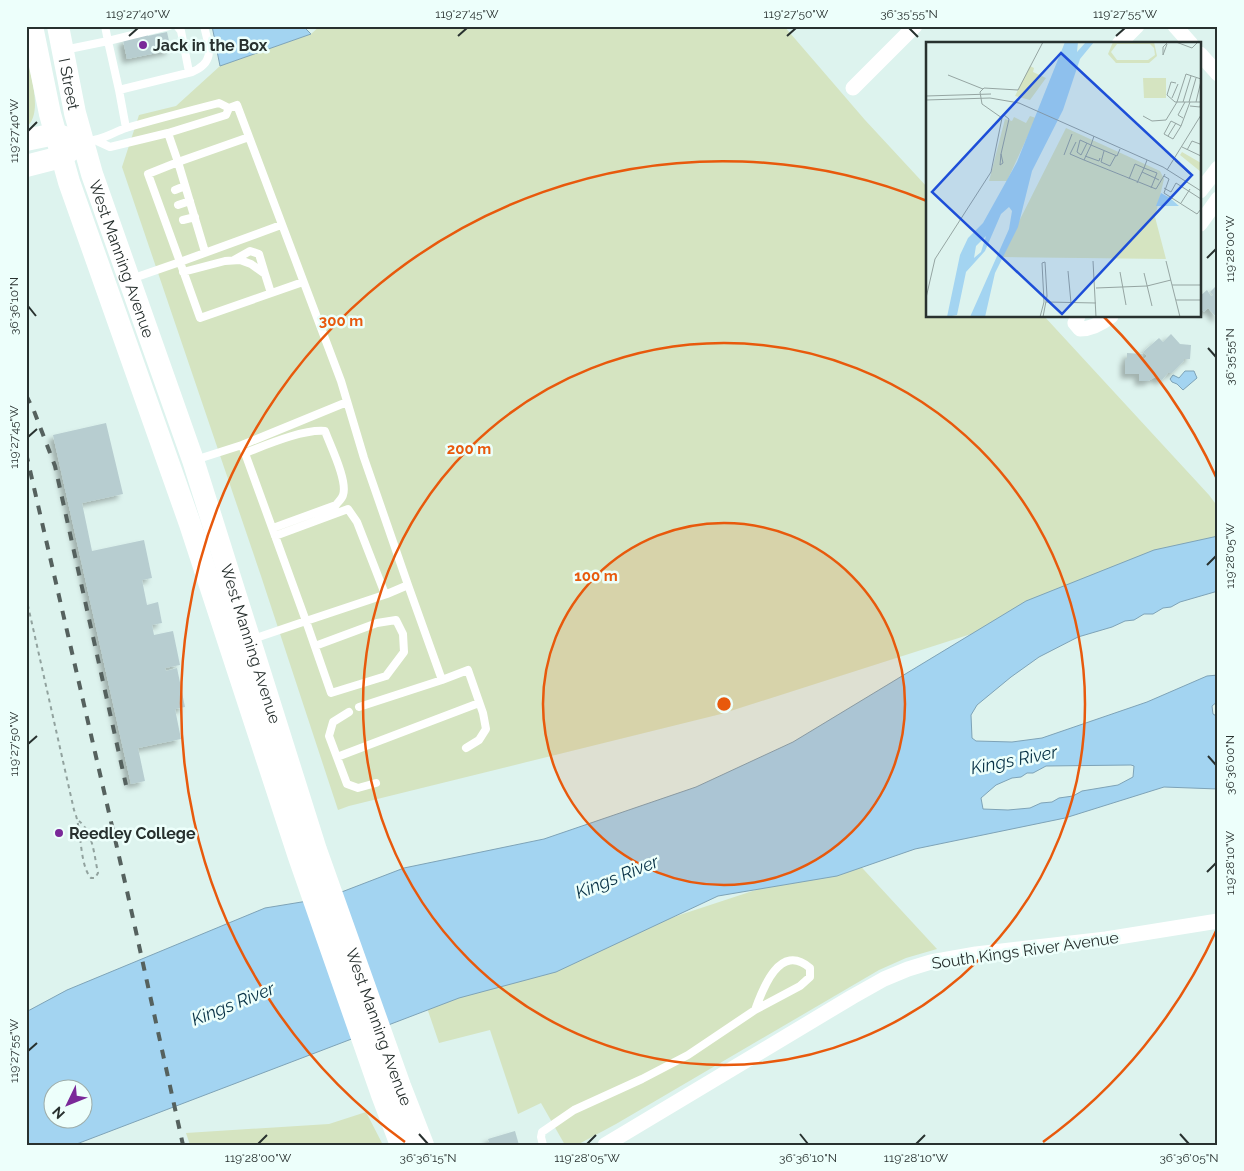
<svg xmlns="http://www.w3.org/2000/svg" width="1244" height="1171" viewBox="0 0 1244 1171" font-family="Raleway,sans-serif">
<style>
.green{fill:#d5e4c1}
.water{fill:#a3d4f1;stroke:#7ea3b7;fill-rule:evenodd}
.building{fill:#b7cdd0;filter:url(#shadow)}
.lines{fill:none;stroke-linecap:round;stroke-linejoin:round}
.path{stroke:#91a29e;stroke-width:2;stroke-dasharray:4 4;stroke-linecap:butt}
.service{stroke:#fff;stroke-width:8}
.minor{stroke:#fff;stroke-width:15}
.primary{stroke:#fff;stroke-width:22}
.rail{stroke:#55615e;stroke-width:4;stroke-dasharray:9 9;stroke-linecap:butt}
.ticks{fill:none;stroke:#28312f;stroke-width:2}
.ring{fill:none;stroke:#e8590c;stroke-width:2.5}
.poi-dot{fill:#7a2999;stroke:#edfffb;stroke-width:2}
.labels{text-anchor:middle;stroke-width:5;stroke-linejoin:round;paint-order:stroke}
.poi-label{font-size:16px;font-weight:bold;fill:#28312f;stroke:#edfffb;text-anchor:start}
.street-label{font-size:16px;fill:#28312f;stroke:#edfffb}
.water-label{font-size:18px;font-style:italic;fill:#083246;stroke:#edfffb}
.inset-road{fill:none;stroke:#95a5a2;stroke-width:1}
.view{fill:#1d4ed8;fill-opacity:0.15;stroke:#1d4ed8;stroke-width:2.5}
.inset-edge{fill:none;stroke:#28312f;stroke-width:2.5}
.centre{fill:#e8590c;stroke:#edfffb;stroke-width:2.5}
.ring-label{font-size:15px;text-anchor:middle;font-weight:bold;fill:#e8590c;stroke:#edfffb;stroke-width:5;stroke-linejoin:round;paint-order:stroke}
.neatline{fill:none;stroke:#28312f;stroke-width:2}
.ticks-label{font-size:12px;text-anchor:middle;fill:#28312f}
</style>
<defs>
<filter id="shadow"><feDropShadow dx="-4.5" dy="4.5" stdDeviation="2.5" flood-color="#0004"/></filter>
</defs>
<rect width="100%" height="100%" fill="#ddf3ee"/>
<!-- green -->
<path class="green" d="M 320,26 L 784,26 L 865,120 L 928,188 L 928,316 L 1044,316 L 1209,495 L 1218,507 L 1218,555 L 721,714 L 349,806 L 338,810 L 261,576 L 122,167 L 139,115 L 176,106 L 220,66 L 311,34 Z
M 26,55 C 30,72 44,115 26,127 Z
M 853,858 L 937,949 L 906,958 L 879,970 L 616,1124 L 577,1145 L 565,1145 L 541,1103 L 518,1114 L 490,1030 L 439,1043 L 424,999 Z
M 366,1112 L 383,1145 L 190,1145 L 186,1133 L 329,1124 Z"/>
<!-- water -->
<path class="water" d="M 212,26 L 303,26 L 311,34 L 220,66 Z
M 1185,371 L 1194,371 L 1197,378 L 1183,390 L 1177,384 L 1172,382 L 1170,379 L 1173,375 L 1179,378 Z
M 1218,536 L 1218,591 L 1180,602 L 1171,607 L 1163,608 L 1153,614 L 1144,614 L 1134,620 L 1125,621 L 1112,627 L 1078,637 L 1039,657 L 1011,677 L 977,705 L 971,715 L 972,738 L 976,741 L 1012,742 L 1042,738 L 1147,702 L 1207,676 L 1218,675 L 1218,701 L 1212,706 L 1213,714 L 1218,717 L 1218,789 L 1164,787 L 1065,818 L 915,849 L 837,876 L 718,896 L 556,972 L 459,998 L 74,1145 L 26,1145 L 26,1012 L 67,990 L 265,908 L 326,898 L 404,868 L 544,839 L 696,787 L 793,742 L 1026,601 L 1154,550 ZM 1131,765 L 1134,766 L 1133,777 L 1118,785 L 1082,791 L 1073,796 L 1059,798 L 1052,802 L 1041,803 L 1030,808 L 1008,810 L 983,809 L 981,798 L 996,785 L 1012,778 L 1021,777 L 1027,773 L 1033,773 L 1046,766 ZM 52,1088 L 82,1088 L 82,1118 L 52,1118 Z"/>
<!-- building -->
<path class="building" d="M 167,32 L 171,50 L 127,59 L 123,40 L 147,34 L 148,36 Z
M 1215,287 L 1218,290 L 1218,319 L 1208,308 L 1204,312 L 1200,307 L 1200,296 L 1207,290 L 1211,296 L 1213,295 L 1210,292 Z
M 1171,334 L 1180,344 L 1191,345 L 1190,359 L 1184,359 L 1184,361 L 1172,373 L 1168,373 L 1162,380 L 1158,379 L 1155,377 L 1148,381 L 1139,381 L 1139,374 L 1125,374 L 1125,359 L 1127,359 L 1127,353 L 1143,354 L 1143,358 L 1144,359 L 1147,356 L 1143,352 L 1159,338 L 1163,342 Z
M 106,423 L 123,494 L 82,503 L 92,551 L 144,540 L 152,578 L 142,580 L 147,605 L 158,602 L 162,623 L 152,625 L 154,635 L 173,631 L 180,665 L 165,668 L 166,671 L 177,668 L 185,707 L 175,709 L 181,739 L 138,748 L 145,781 L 131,784 L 53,435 Z
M 515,1131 L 519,1145 L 490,1145 L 488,1139 Z"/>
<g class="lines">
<!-- path -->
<path class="path" d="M 26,597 L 74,810 C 82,828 79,865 91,878 L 95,878 L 98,873 C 94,855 93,832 79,821"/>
<!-- service -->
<path class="service" d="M 105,26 L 108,41 L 169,26
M 177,26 L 181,31 L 189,72
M 64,50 L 108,41 L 119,90
M 126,128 L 119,90 L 192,72 C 216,62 209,47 204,26
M 168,133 L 178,162 L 148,174 L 180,262 L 281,225
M 86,141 C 100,141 112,133 126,128 C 157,119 188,111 219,103 L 229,108 L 237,105 L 341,381 L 364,458 L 408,585 L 387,594 L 306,621 L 242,445 L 195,460
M 97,141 L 110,147 L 168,133 L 226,115 L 229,108
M 175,190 L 185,186
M 178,205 L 190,201
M 183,220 L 195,217
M 205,252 L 178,162 L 249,137
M 234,260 L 250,251 L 259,254 L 265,274
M 183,272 L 225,261 L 240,260 L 251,264 L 265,274 L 271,293
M 131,279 L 180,262 L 200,318 L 303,282
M 242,445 L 347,402
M 245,453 C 266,445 303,429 325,431 C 330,445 348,481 343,495 C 342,499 338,502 336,505 L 273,528
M 275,536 L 348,509 L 357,522 L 385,594
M 253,639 L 306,621 L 331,693 L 386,676 L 404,652 L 403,634 L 396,620 L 377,623 L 315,646
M 442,680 L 468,670 L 483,713 L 486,729 L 479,740 L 466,748
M 359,707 L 442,680 L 408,585
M 349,712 L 333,722 L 329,736 L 347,784 L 358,788 L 376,783
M 337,757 L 479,703
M 543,1145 L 541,1137 L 542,1132 L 574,1110 L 642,1079 L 688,1055 L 755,1010 L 800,986 L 810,977 L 810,968 C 780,942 763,988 755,1010"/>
<!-- minor -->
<path class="minor" d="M 1175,26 L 1191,44
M 1119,44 L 1137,26
M 1200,54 L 1218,74
M 853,88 L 915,26
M 1200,191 L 1218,168
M 1200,224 L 1218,199
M 1078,316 L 1075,323 L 1080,329 C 1092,329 1102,323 1111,316
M 605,1145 L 852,997 L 884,979 L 908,969 L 931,962 L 976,954 L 1106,939 L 1218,921"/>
<!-- primary -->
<g class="primary">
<path d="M 32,26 L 50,114 L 69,182 L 190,524 L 299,857 L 381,1092 L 401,1145"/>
<path id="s1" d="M 58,26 L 75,113 L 92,174 L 193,460 L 316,850 L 400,1086 L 423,1145"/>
<path d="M 26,140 L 55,134 L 67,138"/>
<path d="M 26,166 L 61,157 L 74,148"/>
</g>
<!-- rail -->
<path class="rail" d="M 26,395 L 34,411 L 55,466 L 126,785
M 26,453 L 127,891 L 183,1145"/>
</g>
<!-- ticks -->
<path class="ticks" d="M 909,28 L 918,37M 129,36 L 138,28M 458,36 L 467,28M 787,36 L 796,28M 1116,36 L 1125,28M 28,131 L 37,122M 1207,258 L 1216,249M 28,306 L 36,316M 1208,348 L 1216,357M 28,437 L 37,429M 1207,565 L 1216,556M 28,744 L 37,736M 1208,756 L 1216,765M 1207,872 L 1216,863M 28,1051 L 37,1043M 419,1134 L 428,1144M 800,1134 L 808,1144M 1180,1134 L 1189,1144M 258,1144 L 267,1135M 587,1144 L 596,1135M 916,1144 L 925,1135"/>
<!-- distance rings -->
<circle cx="724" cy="704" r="181" fill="#e8590c" fill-opacity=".12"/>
<g class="ring">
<circle cx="724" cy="704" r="181"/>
<circle cx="724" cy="704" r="361"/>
<path d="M1217 929A542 542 0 0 1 1043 1142M405 1142A542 542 0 0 1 927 201M1104 317A542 542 0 0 1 1217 479"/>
</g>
<!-- markers -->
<g class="poi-dot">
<circle cx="143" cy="45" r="5"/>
<circle cx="59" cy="833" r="5"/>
</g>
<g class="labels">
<!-- poi labels -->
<g class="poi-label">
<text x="153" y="51">Jack in the Box</text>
<text x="69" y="839">Reedley College</text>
</g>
<!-- street labels -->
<g class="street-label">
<text dy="6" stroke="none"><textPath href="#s1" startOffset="59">I Street</textPath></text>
<text dy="6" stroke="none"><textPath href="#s1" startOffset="242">West Manning Avenue</textPath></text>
<text dy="6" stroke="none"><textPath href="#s1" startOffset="648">West Manning Avenue</textPath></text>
<text transform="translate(1025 950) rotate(-8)" y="6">South Kings River Avenue</text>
<text dy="6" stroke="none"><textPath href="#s1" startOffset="1052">West Manning Avenue</textPath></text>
</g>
<!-- water labels -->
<g class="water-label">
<text transform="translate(1014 760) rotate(-11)" y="6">Kings River</text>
<text transform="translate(617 877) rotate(-22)" y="6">Kings River</text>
<text transform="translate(233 1004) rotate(-22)" y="6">Kings River</text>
</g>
</g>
<!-- overview -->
<g transform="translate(926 42)">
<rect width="275" height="275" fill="#ddf3ee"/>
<path d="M 187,0 L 228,0 L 231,14 L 223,21 L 190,21 L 182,12 ZM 191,2 L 224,2 L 228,6 L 229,13 L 222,18 L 191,18 L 185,10 ZM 104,24 L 108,26 L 107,30 L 120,36 L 104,58 L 89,54 ZM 217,36 L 240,36 L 240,56 L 218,56 ZM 104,74 L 110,76 L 81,139 L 63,139 L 79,77 L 86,79 L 88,75 L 100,81 ZM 140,86 L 234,129 L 238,137 L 229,175 L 240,217 L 75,215 ZM 256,110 L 275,121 L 275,130 L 254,113 Z" fill="#d5e4c1" fill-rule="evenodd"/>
<path d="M 139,0 L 152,0 L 151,10 L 160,0 L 168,0 L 154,17 L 137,68 L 106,129 L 92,185 L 69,231 L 59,275 L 44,275 L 83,187 L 86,169 L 83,165 L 75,172 L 59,209 L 40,230 L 31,273 L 21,275 L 34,213 L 42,196 L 57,181 L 91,120 ZM 60,194 L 55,210 L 48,216 L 50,204 ZM 235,151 L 244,156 L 253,164 L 230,164 Z" fill="#a3d4f1" fill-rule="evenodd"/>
<path class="inset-road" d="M 250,0 L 266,6 L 272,0M 241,2 L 237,13 L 237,5 L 242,0M 22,33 L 57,47M 250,41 L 245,40 L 241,53 L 249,60 L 275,60M 0,54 L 65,52M 246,56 L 252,42M 0,58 L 64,56 L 93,61 L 237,125 L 275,149M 257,60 L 265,34M 263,60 L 270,36M 270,60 L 275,39M 264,64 L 274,65 L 275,60M 217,74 L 226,79 L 240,78 L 251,60 L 260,32 L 275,37M 257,76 L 252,73 L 259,60M 255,84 L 247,97 L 238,92 L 245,79 L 255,84 L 264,60M 242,94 L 250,81M 150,100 L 144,112 L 158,118M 161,101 L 155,113 L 151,110 L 154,98 L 165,103 L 168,94M 256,105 L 275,114M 194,107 L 191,114 L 165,103 L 158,118 L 230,147M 261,108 L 266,99 L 274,102M 178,109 L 175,120 L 184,124 L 190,113M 75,112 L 74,123 L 77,121 L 75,112 L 83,77 L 78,73M 138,113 L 146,92M 159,114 L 173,119 L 174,116M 249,119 L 265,133M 241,128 L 275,73M 216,130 L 229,136 L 225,146M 238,134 L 243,137 L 238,151 L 271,172 L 275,167M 203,137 L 209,122 L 218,126 L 221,118M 211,141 L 218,126 L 231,131 L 229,136 L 233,138M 238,146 L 245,150 L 250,141 L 275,157M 230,147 L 239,132M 255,161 L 264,147M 167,219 L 170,275M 240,219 L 254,275M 116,221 L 119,220 L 121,254 L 117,275M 142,229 L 145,261M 194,230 L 200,263M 218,231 L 226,264M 246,243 L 275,243M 170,246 L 221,244 L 245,238M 0,256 L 9,217 L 65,130 L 76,76 L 56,62 L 54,50 L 58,46 L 92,48 L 117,0M 250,258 L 275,258M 120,260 L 170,261M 114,275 L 118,260 L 116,221"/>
<path class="view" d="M 135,11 L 266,133 L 136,272 L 6,150 Z"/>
<rect width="275" height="275" class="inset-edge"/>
</g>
<circle cx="724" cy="704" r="8" class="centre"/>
<g class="ring-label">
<text x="341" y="326">300 m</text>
<text x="469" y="454">200 m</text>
<text x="596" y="581">100 m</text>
</g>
<!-- border -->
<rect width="1244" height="1171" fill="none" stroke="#edfffb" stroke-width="55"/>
<!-- north arrow -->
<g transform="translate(68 1104) rotate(227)"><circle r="24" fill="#edfffb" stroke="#9eada9"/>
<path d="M0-4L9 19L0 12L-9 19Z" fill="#7a2999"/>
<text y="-8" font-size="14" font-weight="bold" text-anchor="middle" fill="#28312f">N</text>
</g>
<rect x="28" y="28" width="1188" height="1116" class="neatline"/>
<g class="ticks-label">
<text x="138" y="18">119°27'40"W</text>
<text x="467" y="18">119°27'45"W</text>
<text x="796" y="18">119°27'50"W</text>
<text x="909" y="18">36°35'55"N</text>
<text x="1125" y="18">119°27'55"W</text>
<text transform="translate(14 131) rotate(-90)" y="4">119°27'40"W</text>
<text transform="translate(1230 249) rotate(-90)" y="4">119°28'00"W</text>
<text transform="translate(14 306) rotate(-90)" y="4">36°36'10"N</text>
<text transform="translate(1230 357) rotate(-90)" y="4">36°35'55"N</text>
<text transform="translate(14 437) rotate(-90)" y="4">119°27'45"W</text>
<text transform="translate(1230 556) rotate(-90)" y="4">119°28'05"W</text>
<text transform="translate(14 744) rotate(-90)" y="4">119°27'50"W</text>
<text transform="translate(1230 765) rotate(-90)" y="4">36°36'00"N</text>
<text transform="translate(1230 863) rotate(-90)" y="4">119°28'10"W</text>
<text transform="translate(14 1051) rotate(-90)" y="4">119°27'55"W</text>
<text x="258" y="1162">119°28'00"W</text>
<text x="428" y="1162">36°36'15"N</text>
<text x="587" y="1162">119°28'05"W</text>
<text x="808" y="1162">36°36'10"N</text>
<text x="916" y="1162">119°28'10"W</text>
<text x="1189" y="1162">36°36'05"N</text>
</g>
</svg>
